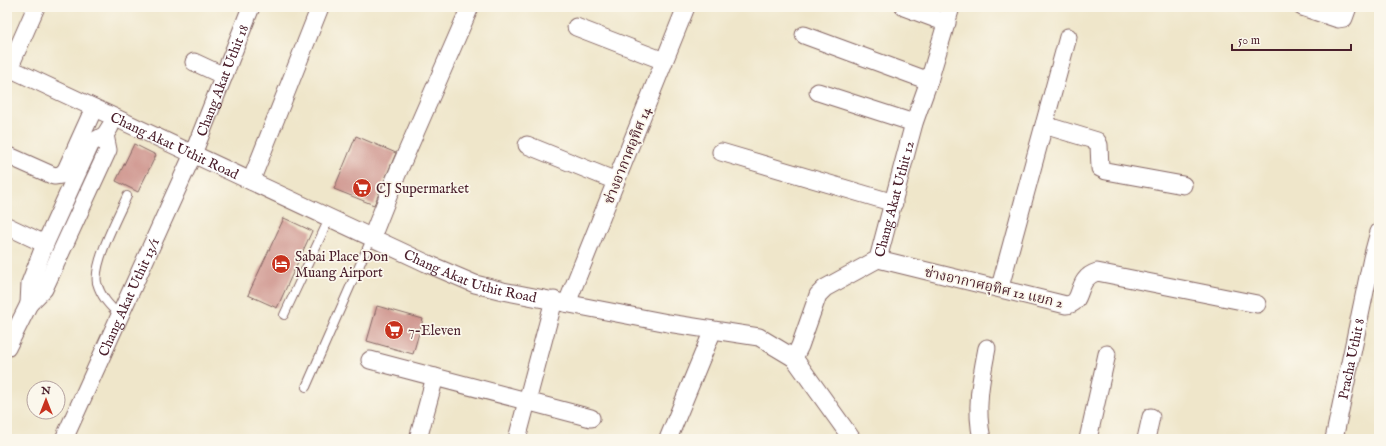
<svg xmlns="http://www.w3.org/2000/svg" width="1386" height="446" viewBox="0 0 1386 446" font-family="'IM FELL English','Noto Serif Thai',serif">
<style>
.building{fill:#cf958e}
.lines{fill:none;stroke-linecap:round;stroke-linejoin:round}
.service-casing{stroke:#846563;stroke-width:10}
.minor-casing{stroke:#846563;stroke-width:19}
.service{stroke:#fff;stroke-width:8}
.minor{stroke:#fff;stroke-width:17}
.labels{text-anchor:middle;stroke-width:3.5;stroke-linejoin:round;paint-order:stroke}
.street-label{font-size:14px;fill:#4a1f2b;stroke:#fbf7ec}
.poi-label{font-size:14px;fill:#4a1f2b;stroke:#fbf7ec;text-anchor:start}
</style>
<rect width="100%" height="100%" fill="#fbf7ec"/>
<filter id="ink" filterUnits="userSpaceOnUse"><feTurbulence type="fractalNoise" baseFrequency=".025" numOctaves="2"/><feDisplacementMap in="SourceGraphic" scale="8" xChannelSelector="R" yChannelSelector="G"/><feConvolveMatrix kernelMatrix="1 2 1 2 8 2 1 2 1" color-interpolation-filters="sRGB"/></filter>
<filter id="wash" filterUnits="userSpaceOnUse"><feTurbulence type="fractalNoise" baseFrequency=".012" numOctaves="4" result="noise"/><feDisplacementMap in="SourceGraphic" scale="16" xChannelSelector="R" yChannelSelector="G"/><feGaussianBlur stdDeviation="0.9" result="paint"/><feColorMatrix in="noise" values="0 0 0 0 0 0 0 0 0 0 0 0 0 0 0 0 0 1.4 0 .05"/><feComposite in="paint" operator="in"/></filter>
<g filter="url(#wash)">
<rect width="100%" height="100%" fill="#efe6ca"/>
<g id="blocks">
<!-- building -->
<path class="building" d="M 356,136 L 396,153 L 374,205 L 334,189 Z
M 134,144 L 156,155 L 138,192 L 116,181 Z
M 284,218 L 312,231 L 277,308 L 248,295 Z
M 377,306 L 423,319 L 413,354 L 367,341 Z"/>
</g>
</g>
<g filter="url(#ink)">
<use href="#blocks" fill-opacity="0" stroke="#846563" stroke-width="1"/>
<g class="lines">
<!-- service casing -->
<g class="service-casing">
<path id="service" d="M 119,315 C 109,305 101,297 97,283 C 93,263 118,216 127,196
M 284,315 L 330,217
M 306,387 L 372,237"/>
</g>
<!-- minor casing -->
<g class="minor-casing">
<g id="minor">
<path d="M 904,7 L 947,23"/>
<path d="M 1302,7 L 1338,19 L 1344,18 L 1348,7"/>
<path d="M 576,27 L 664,61"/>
<path d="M 804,35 L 929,81"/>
<path d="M 194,62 L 224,76"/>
<path id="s1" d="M 7,67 L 426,263 L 475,284 L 503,291 L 668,323 L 759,337 L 794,358 L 852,439"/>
<path d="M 7,73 L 36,7"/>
<path d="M 818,92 L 914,123"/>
<path d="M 1044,125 L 1068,37"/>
<path d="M 527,145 L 616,181"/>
<path d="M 721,152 L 894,203"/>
<path d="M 7,155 L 54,176 L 61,175 L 66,170 L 94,108"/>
<path d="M 251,181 L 320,7"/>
<path d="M 7,226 L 45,244"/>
<path d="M 372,237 L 395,179 L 470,7"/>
<path d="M 878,259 L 1066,305 C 1085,304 1074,279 1097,272 L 1257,304"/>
<path d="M 1000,287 L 1044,125 L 1097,141 L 1099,145 L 1100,168 L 1106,171 L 1183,185"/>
<path d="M 567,303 L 686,7"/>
<path d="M 29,304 L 30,283 L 45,244 L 91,143 L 105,135 L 110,127"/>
<path d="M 7,348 L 29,304 L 44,289 L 108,150 L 105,135"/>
<path id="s2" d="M 794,358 L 800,346 L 818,295 L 825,288 L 878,259 L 914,123 L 929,81 L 951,7"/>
<path d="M 370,360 L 591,418"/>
<path id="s3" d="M 64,439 L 193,154 L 251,7"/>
<path d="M 418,439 L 435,377"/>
<path d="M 517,439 L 554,300"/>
<path d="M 668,439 L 713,330"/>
<path d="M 982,439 C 975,408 981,379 987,348"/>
<path d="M 1088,439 L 1107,354"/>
<path d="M 1146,439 L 1151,417"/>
<path id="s4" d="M 1334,439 L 1372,258 L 1379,232"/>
</g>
</g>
<!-- service -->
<use href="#service" class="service"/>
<!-- minor -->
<use href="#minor" class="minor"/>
</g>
</g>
<!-- icons -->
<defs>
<g id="supermarket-disc" transform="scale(1)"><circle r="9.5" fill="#c8321e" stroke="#fbf7ec"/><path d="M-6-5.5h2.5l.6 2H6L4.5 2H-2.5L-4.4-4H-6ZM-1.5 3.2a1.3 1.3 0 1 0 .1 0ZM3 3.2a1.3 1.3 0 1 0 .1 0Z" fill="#fff"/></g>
<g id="hotel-disc" transform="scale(1)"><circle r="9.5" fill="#c8321e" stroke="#fbf7ec"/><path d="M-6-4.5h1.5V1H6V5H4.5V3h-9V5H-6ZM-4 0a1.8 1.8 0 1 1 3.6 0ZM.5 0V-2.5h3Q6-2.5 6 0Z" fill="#fff"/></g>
</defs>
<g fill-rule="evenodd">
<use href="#supermarket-disc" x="362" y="188"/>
<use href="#hotel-disc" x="281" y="264"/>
<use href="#supermarket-disc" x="394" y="330"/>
</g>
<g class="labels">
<!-- street labels -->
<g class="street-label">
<text dy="5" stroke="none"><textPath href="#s3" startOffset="392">Chang Akat Uthit 18</textPath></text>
<text dy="5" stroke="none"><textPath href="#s1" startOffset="185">Chang Akat Uthit Road</textPath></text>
<text transform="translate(627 155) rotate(-68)" y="5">ช่างอากาศอุทิศ 14</text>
<text dy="5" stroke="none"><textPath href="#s2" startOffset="200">Chang Akat Uthit 12</textPath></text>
<text dy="5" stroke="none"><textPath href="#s1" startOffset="509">Chang Akat Uthit Road</textPath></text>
<text transform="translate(994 287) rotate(13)" y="5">ช่างอากาศอุทิศ 12 แยก 2</text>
<text dy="5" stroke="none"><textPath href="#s3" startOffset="156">Chang Akat Uthit 13/1</textPath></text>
<text dy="5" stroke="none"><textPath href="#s4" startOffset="82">Pracha Uthit 8</textPath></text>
</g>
<!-- poi labels -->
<g class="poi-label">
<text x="376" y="193">CJ Supermarket</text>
<text x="295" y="261">Sabai Place Don<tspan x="295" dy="16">Muang Airport</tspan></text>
<text x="408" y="335">7-Eleven</text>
</g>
</g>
<!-- margin -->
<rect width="1386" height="446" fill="none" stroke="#fbf7ec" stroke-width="24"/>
<!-- north arrow -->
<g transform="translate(46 400)"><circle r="19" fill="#fbf7ec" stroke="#b4a19f"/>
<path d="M0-3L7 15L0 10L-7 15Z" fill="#c8321e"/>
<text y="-6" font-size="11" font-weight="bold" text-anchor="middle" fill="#4a1f2b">N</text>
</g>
<!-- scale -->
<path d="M1232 44v6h119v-6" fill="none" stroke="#4a1f2b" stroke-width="2"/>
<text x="1238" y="44" font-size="12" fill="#4a1f2b" stroke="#fbf7ec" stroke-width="3" paint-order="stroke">50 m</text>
</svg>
